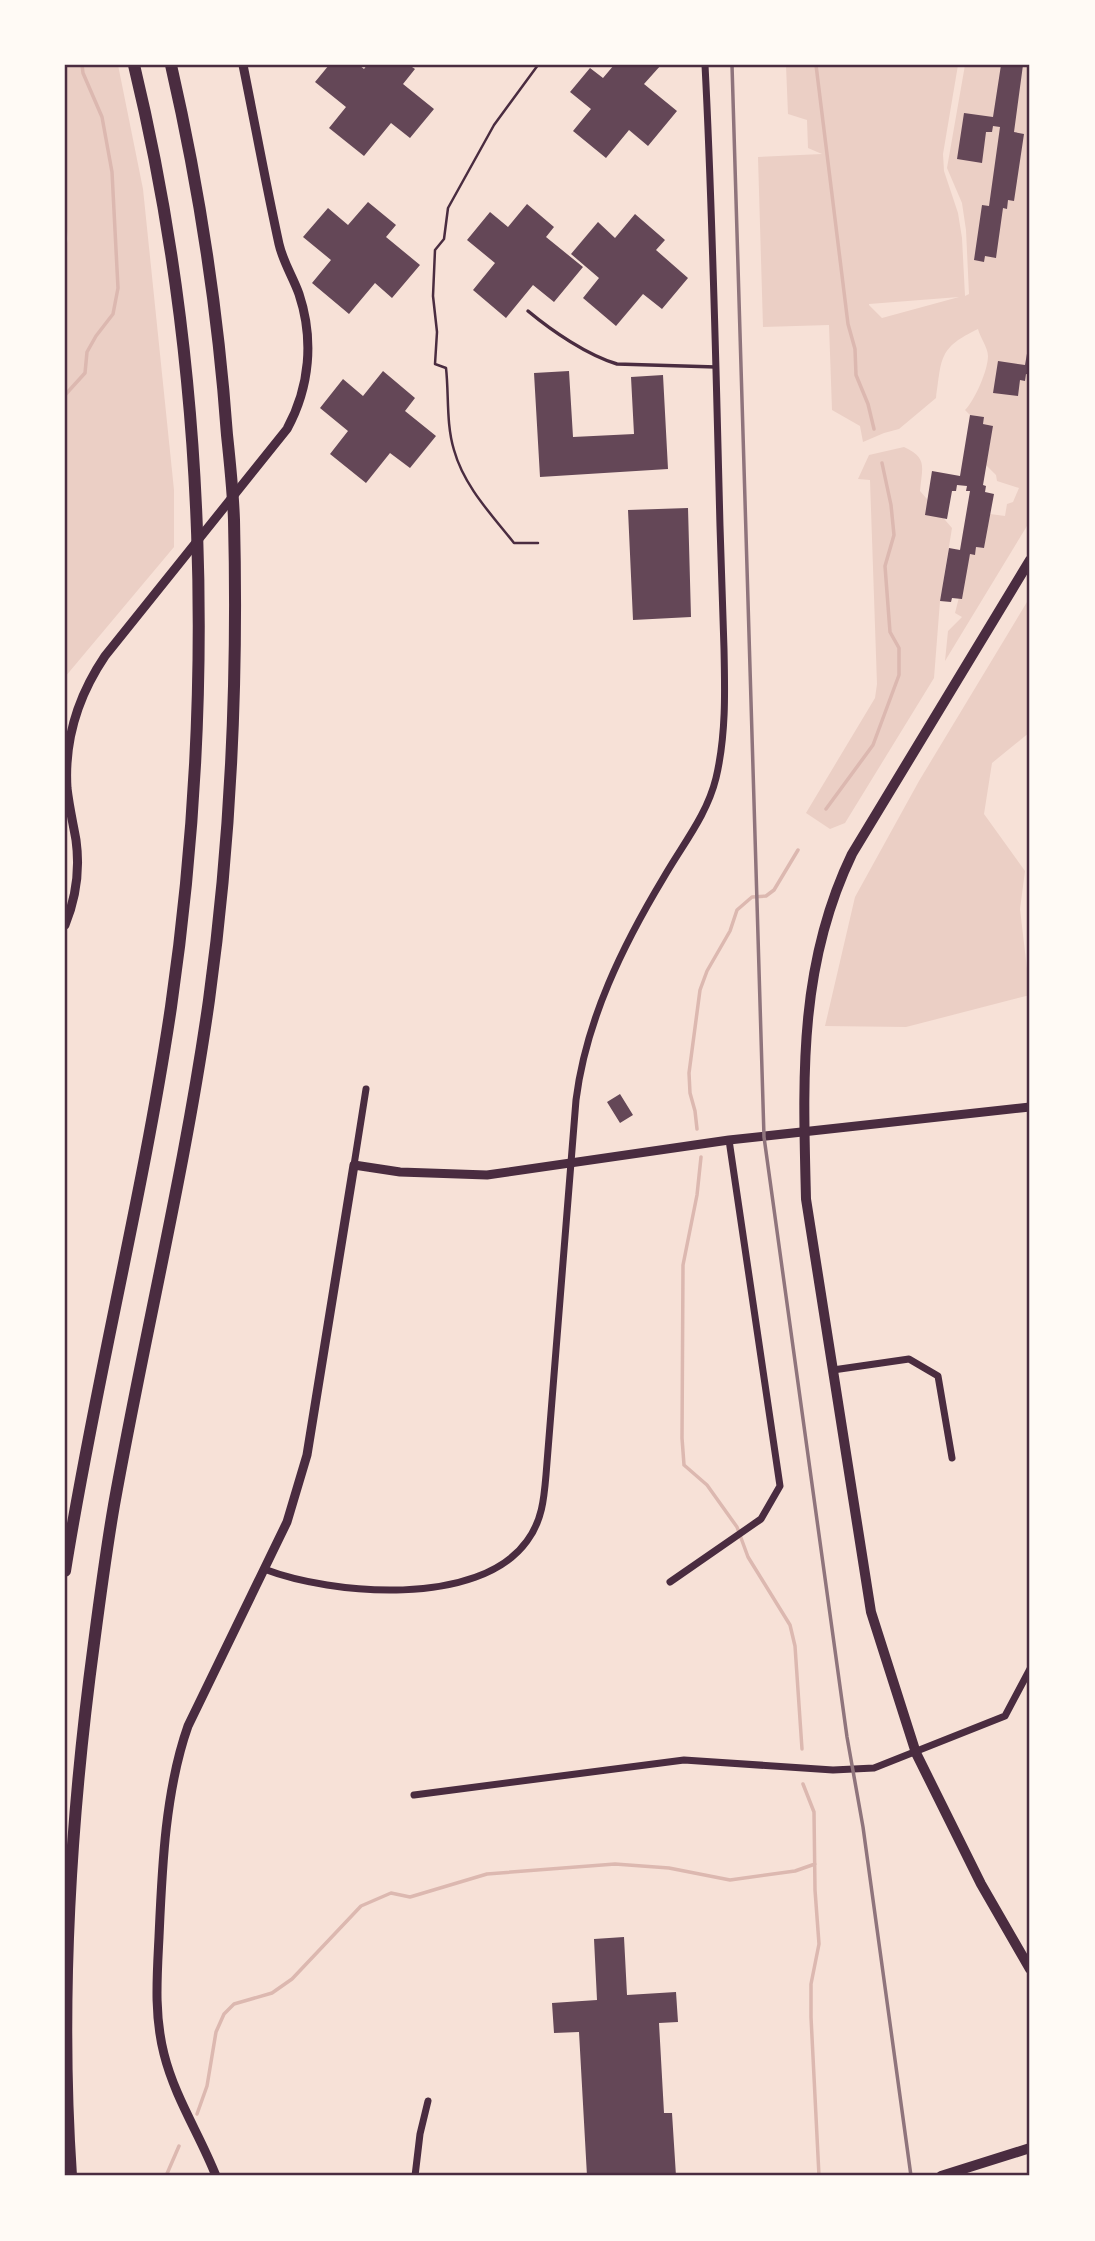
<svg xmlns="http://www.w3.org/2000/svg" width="1095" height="2241" viewBox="0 0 1095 2241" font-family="'Titillium Web',sans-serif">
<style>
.green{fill:#ebcfc5;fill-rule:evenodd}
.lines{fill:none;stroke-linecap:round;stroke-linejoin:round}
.stream{stroke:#dcb8b0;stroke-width:3.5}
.building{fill:#644757}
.path{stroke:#4a2c40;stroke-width:2.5}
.service{stroke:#4a2c40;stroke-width:3.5}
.minor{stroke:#4a2c40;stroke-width:7}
.tertiary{stroke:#4a2c40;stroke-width:9}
.secondary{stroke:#4a2c40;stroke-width:10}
.motorway{stroke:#4a2c40;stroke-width:12}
.rail{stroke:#8f747c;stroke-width:3.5}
.neatline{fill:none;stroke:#4a2c40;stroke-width:2.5}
</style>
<rect width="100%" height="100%" fill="#f7e1d7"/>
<!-- green -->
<path class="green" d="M 65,65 L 118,65 L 143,189 L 174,490 L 174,547 L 65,677 L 65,252 L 68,239 L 65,214 Z
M 786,65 L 958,65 L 943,154 L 944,171 L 958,213 L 962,238 L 965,296 L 969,294 L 966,230 L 962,203 L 947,168 L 965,65 L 1030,65 L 1030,521 L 945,661 L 948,631 L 962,617 L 955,613 L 970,554 L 975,554 L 976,547 L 984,548 L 990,514 L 1005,516 L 1007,504 L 1013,502 L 1019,488 L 997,481 L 996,475 L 986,465 L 993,426 L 983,424 L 984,417 L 970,415 L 965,410 C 975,400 988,370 988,356 C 988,348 980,337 978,329 C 938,348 942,358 936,398 L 899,429 L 884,433 L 863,442 L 860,426 L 832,410 L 829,325 L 763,327 L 758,157 L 822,154 L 808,148 L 807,120 L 788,114 ZM 959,297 L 882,318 L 869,305 L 869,304 Z
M 904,447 C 928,458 922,467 920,491 L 952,528 L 940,601 L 934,678 L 845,823 L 830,829 L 806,813 L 875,698 L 877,684 L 870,480 L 858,479 L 869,455 Z
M 1030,597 L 1030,732 L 992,763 L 984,814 L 1025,871 L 1020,909 L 1030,995 L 906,1027 L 825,1026 L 855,897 L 919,781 Z"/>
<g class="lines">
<!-- stream -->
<path class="stream" d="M 816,65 L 848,324 L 855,349 L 856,375 L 868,404 L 874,429
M 65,395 L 85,373 L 87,352 L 96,336 L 113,314 L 118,288 L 112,172 L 102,117 L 83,73 L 82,65
M 826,809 L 873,745 L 899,675 L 899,648 L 890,632 L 885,566 L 894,535 L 891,505 L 882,463
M 697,1129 L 695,1111 L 690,1093 L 689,1073 L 700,990 L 707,971 L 730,931 L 737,910 L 752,897 L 766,896 L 774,890 L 798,850
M 701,1157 L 697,1195 L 683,1265 L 682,1438 L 684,1465 L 707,1485 L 737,1527 L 748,1557 L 790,1625 L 795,1646 L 802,1749
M 803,1784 L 814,1812 L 815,1890 L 819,1944 L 811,1984 L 811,2017 L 819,2176
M 197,2114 L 207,2086 L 216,2032 L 224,2014 L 234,2004 L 272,1993 L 292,1979 L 361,1906 L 391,1893 L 410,1897 L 487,1874 L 615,1864 L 669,1868 L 730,1880 L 795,1871 L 815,1864
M 166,2176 L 179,2146"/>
</g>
<!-- building -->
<path class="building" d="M 329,65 L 359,65 L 364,69 L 367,65 L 409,65 L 415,69 L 403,84 L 434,109 L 410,138 L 391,123 L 364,156 L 329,128 L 346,107 L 315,82 Z
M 614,65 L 661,65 L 644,84 L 677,111 L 648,146 L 629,130 L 606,158 L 573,131 L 591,109 L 570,92 L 590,68 L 603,78 Z
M 1001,65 L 1023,65 L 1014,132 L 1024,134 L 1014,201 L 1008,200 L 1007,209 L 1003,208 L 996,258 L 985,256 L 984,262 L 974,260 L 982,205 L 989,206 L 1000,127 L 993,126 L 992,132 L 986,132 L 982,163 L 957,159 L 964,113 L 993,117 Z
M 368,202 L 396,225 L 386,237 L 420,265 L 392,298 L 375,283 L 349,314 L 312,283 L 331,260 L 303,237 L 328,208 L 348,225 Z
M 527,204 L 554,227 L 546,237 L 583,267 L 554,302 L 533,285 L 506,318 L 473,290 L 495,263 L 467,240 L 490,212 L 508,227 Z
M 635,214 L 665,240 L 656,250 L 688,278 L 662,309 L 643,294 L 616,326 L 583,298 L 599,278 L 571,254 L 598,222 L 615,238 Z
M 1029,342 L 1030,342 L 1030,375 L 1026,374 L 1025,381 L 1020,380 L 1018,396 L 993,393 L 998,361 L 1025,365 Z
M 383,371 L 415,398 L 405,411 L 436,436 L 410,468 L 390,453 L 366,483 L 330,454 L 348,431 L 320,408 L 343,379 L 363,396 Z
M 569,371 L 573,437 L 634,434 L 631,377 L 663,375 L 668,469 L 540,477 L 534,373 Z
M 970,415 L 984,417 L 983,424 L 993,426 L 983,485 L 986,486 L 985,492 L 994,494 L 984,548 L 976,547 L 975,555 L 970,554 L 962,599 L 952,598 L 951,602 L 940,601 L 949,548 L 960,550 L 970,491 L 966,491 L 967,486 L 957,485 L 956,491 L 952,491 L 947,519 L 925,515 L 932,471 L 960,476 Z
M 688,508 L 691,617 L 633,620 L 628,510 Z
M 620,1094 L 633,1115 L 620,1123 L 607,1102 Z
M 624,1937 L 627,1995 L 676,1992 L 678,2022 L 659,2023 L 664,2113 L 672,2113 L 676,2176 L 587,2176 L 579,2032 L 554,2033 L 552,2003 L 597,2000 L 594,1939 Z"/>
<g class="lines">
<!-- path -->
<path class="path" d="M 538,65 L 494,125 L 448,208 L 444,239 L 435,250 L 433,296 L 437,332 L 435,364 L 446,368 C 449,394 446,424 454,450 C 464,486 491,514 514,543 L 538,543"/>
<!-- service -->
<path class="service" d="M 528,311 C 552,331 587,355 617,364 L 716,367"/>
<!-- minor -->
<path class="minor" d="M 354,1165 L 366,1089
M 833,1370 L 909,1359 L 938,1376 L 952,1458
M 264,1569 C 332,1595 479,1608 527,1541 C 542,1521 544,1499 546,1475 L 576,1100 C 586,1020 623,945 664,877 C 683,844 707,815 716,778 C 726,736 725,692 724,649 C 723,608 721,567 720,526 C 716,372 713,218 705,65
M 670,1582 L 761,1519 L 780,1486 L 729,1140
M 414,1795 L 684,1760 L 833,1770 L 874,1768 L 1005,1716 L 1030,1669
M 415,2176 L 420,2134 L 428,2101"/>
<!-- tertiary -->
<path class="tertiary" d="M 65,925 C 76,898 80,869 76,840 C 73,823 69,806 67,788 C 64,739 78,696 105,656 L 287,429 C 310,387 314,339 299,294 C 293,277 283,262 279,244 C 266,185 255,124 243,65
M 216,2176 C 200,2135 175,2098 164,2054 C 154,2015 157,1977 159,1937 C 162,1869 165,1791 188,1726 L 287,1522 L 307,1455 L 354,1165 L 400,1172 L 487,1175 L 729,1140 L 1030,1107"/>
<!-- secondary -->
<path class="secondary" d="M 1030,560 L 852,854 C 798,966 803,1078 806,1199 L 871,1612 L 916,1753 L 981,1884 L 1030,1969
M 941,2176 L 1030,2148"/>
<!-- motorway -->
<path class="motorway" d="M 65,1571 C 95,1382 143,1196 171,1007 C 216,696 208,371 134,65
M 71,2176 C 59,1997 70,1821 94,1643 C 100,1597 106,1551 114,1505 C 144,1337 185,1170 209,1000 C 231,841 238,681 234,520 C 233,492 230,463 227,435 C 218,310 199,187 171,65"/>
<!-- rail -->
<path class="rail" d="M 732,65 L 764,1137 L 847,1737 L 863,1827 L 911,2176"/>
</g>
<!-- border -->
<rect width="1095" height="2241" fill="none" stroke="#fffaf5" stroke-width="133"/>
<rect x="66" y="66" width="962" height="2108" class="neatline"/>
</svg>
